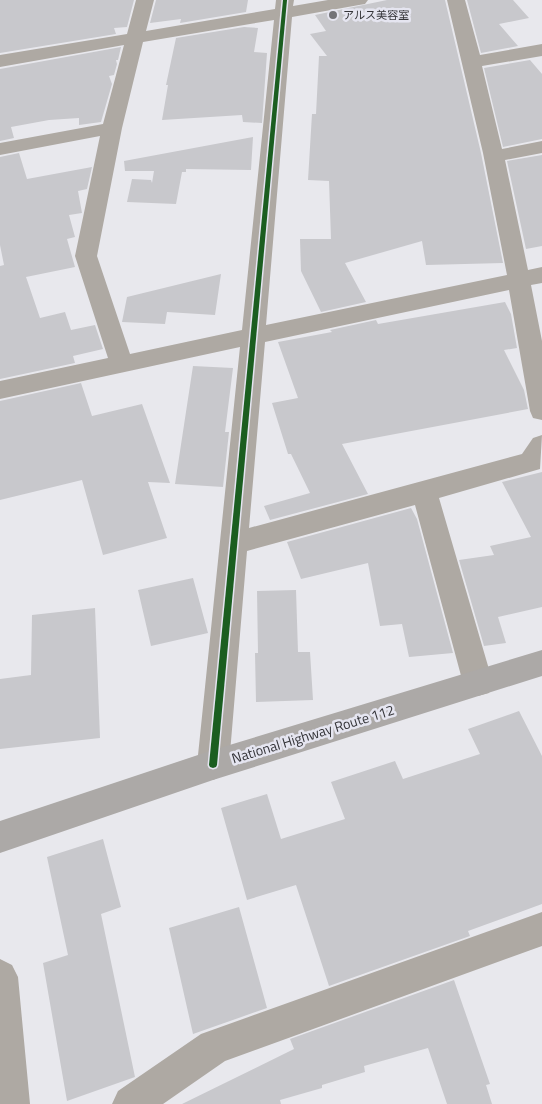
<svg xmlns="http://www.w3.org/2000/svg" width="542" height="1104" viewBox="0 0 542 1104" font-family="'Titillium Web','Noto Sans JP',sans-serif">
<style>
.building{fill:#c8c8cc}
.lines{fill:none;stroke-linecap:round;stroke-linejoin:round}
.minor{fill:#aea9a3;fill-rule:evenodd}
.highway{fill:#aca9a7;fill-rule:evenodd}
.cycleway-casing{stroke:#e5e5f0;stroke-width:3}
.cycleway{fill:#1b5e20;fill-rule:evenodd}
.poi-dot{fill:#737377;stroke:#e5e5f0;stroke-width:2}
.labels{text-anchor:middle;stroke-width:5;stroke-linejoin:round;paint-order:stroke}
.far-poi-label{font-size:11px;fill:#343438;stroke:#e5e5f0;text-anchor:start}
.street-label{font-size:14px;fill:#343438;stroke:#e5e5f0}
</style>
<rect width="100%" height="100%" fill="#e8e8ed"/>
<!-- building -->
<path class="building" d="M 0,0 L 134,0 L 127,27 L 114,28 L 116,34 L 0,53 Z
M 156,0 L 248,0 L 246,12 L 180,23 L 181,19 L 150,23 Z
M 387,0 L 445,0 L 481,153 L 503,263 L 426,265 L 422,241 L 345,263 L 366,302 L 321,312 L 301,271 L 300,239 L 331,239 L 329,181 L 308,180 L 312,114 L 316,114 L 319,56 L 327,56 L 310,34 L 326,31 L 315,15 Z
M 467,0 L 513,0 L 529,18 L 499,24 L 518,46 L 481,53 Z
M 244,27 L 258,28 L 254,52 L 267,53 L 262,123 L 243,122 L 242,115 L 162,120 L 168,85 L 166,85 L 176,38 Z
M 121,47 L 118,60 L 116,60 L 117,64 L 114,75 L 109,76 L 112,84 L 101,122 L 79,125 L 79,118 L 49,120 L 11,127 L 14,138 L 0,141 L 0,69 Z
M 530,60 L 542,74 L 542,139 L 503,147 L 484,68 Z
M 253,137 L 251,170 L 186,169 L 186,172 L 182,172 L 176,204 L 127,202 L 132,179 L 151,180 L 152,183 L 154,171 L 125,171 L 124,161 Z
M 19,153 L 27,179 L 92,167 L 87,189 L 78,191 L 82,213 L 69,215 L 75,237 L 67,239 L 75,267 L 26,277 L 40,318 L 65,312 L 71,330 L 95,325 L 103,349 L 73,356 L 75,363 L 0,379 L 0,266 L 4,265 L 0,245 L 0,157 Z
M 542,155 L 542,246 L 526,249 L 507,161 Z
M 221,274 L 215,315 L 167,312 L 165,324 L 122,322 L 127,297 Z
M 505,302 L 511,314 L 517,348 L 504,350 L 524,390 L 528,409 L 342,444 L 368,494 L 270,520 L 264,506 L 310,493 L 291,454 L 288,454 L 272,403 L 298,398 L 278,342 L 332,332 L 330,330 L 376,320 L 378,324 Z
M 193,366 L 233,368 L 225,432 L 229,432 L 223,487 L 175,484 Z
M 81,383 L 92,416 L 142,404 L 170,483 L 148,482 L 167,538 L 103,555 L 82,480 L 0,500 L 0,401 Z
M 542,472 L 542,607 L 498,617 L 506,643 L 484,646 L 459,560 L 494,555 L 490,546 L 531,537 L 502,482 Z
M 411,508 L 417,519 L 453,653 L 409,657 L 402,624 L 380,626 L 368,563 L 301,579 L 287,542 Z
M 193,578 L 208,633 L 151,646 L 138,590 Z
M 296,590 L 298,652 L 310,652 L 313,700 L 256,702 L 255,653 L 258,653 L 257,591 Z
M 95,608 L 100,738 L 0,749 L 0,679 L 31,675 L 32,615 Z
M 519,711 L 542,756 L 542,904 L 468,931 L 470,936 L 329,986 L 296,885 L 247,900 L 221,808 L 267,794 L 281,839 L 345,819 L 331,782 L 395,761 L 403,779 L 480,754 L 468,729 Z
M 103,839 L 121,907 L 101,914 L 135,1077 L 67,1101 L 43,963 L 68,955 L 47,857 Z
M 239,907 L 267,1008 L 193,1034 L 169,928 Z
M 454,980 L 490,1084 L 486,1085 L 492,1104 L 447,1104 L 428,1048 L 364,1066 L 365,1072 L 322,1085 L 322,1088 L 280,1100 L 281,1104 L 182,1104 L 294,1049 L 290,1039 Z"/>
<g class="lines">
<!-- minor -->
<path class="minor" d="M 136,0 L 154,0 L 146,31 L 275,9 L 276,0 L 294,0 L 293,6 L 328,0 L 368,0 L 365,4 L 359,5 L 292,17 L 266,325 L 507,275 L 483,153 L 447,0 L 465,0 L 480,55 L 542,44 L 542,56 L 482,66 L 502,149 L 542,141 L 542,153 L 505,160 L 528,270 L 542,267 L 542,283 L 531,285 L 542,341 L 542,420 L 533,418 L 530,411 L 509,290 L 265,342 L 249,528 L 522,454 L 533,438 L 542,435 L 540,469 L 439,498 L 493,683 L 489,693 L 478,696 L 467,693 L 463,683 L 415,505 L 247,551 L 229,765 L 224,775 L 213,780 L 202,775 L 197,765 L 240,347 L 0,399 L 0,381 L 108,358 L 75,256 L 100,136 L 0,155 L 0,143 L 103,124 L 124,45 L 0,67 L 0,55 L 127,34 ZM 274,20 L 242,330 L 130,354 L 97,256 L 122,128 L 143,42 Z
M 542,912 L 542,946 L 225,1061 L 163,1104 L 112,1104 L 118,1091 L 201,1034 Z
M 0,959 L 12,965 L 18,977 L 30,1104 L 0,1104 Z"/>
<!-- highway -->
<path class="highway" d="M 542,650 L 542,676 L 213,780 L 0,853 L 0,821 L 213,750 Z"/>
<!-- cycleway casing -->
<g class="cycleway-casing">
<path id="cycleway" d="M 283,0 L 287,0 L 217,765 L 216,767 L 213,768 L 210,767 L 209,765 Z"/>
</g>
<!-- cycleway -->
<use href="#cycleway" class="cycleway"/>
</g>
<!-- markers -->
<circle class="poi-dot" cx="333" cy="15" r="5"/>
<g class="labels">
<!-- far-poi labels -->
<g class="far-poi-label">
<text x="343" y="19">アルス美容室</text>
</g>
<!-- street labels -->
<g class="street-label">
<text transform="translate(313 734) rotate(-17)" y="5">National Highway Route 112</text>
</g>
</g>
</svg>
